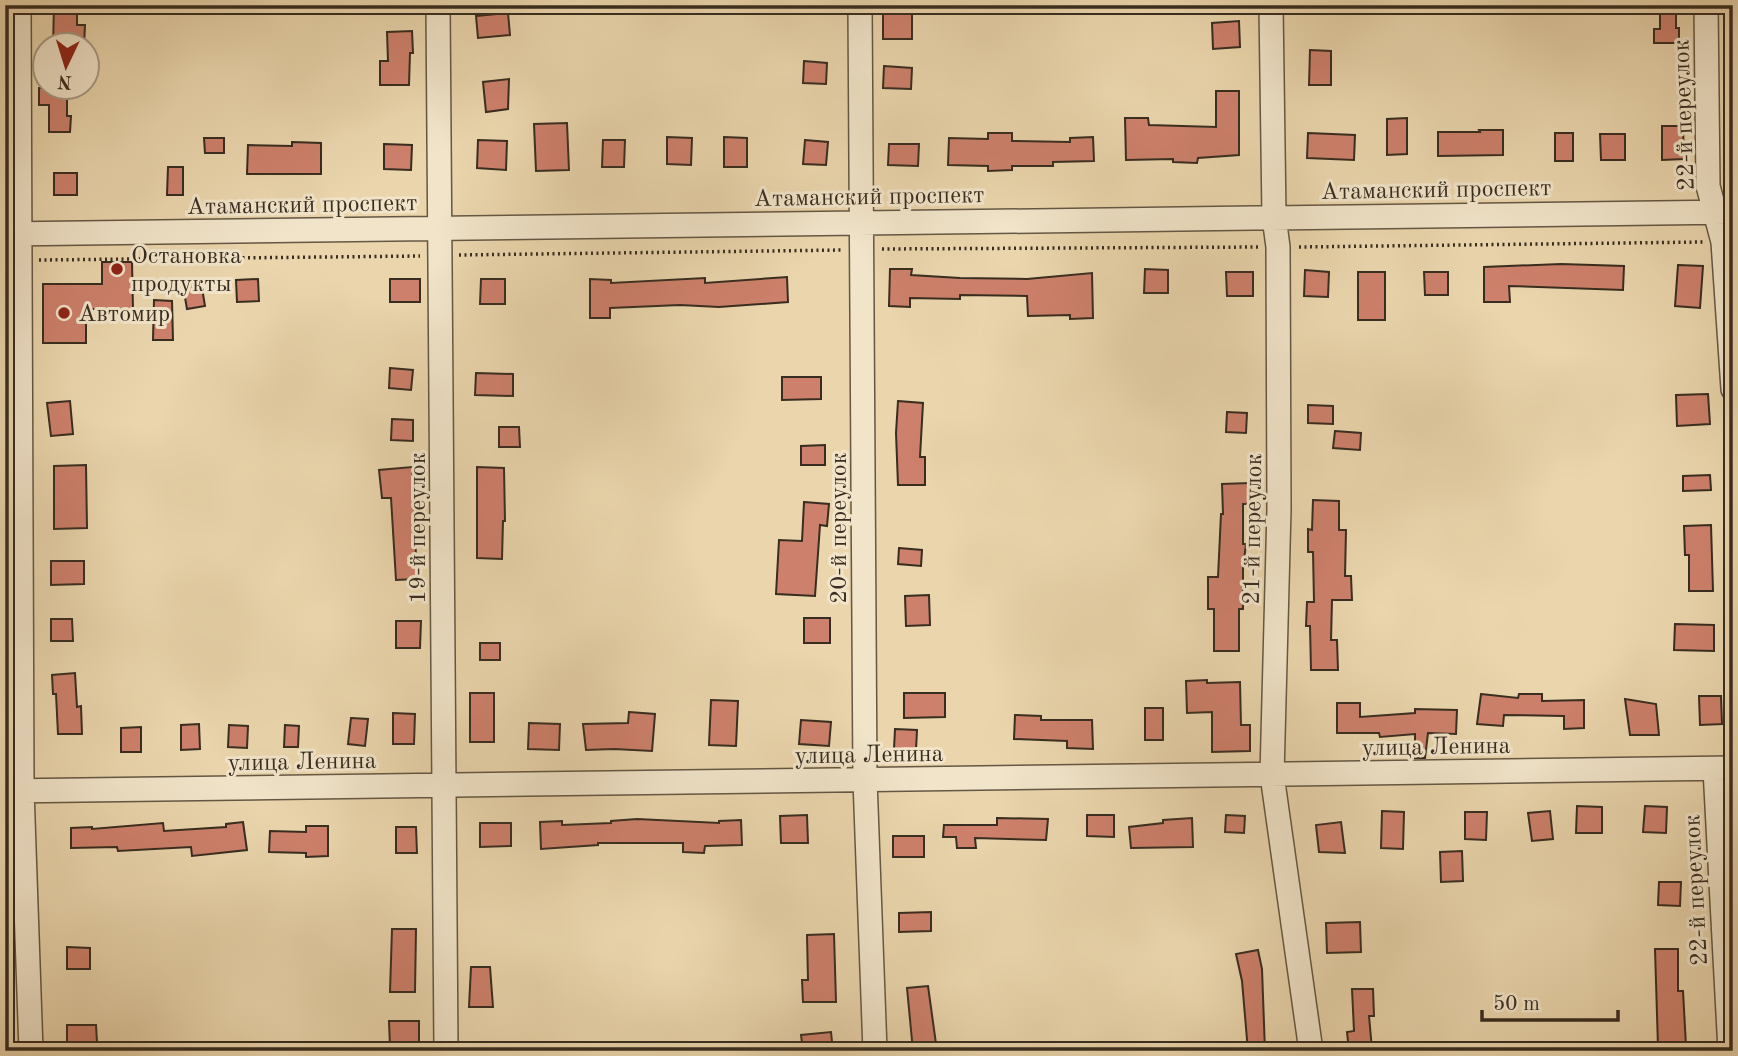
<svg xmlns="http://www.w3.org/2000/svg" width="1738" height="1056" viewBox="0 0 1738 1056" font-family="'Old Standard TT',serif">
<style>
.building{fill:#cd806b;stroke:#382d20;stroke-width:2}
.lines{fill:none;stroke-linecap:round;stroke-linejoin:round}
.minor-casing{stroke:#645743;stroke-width:26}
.path{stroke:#382d20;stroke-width:3.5;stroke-dasharray:2 3.5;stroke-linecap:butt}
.minor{stroke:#f1e4c9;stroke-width:23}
.poi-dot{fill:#8f2418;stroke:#f1e4c9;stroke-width:2.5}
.labels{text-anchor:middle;stroke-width:6;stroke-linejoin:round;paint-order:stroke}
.street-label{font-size:24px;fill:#382d20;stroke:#f1e4c9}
.poi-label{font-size:24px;fill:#382d20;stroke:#f1e4c9;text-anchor:start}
</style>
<rect width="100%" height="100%" fill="#ead5ac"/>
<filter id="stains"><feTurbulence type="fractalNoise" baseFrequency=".00286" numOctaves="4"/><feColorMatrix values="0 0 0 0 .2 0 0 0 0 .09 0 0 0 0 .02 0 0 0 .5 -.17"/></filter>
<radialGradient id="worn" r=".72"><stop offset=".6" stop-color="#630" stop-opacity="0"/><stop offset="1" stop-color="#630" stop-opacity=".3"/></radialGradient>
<!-- building -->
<path class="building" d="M 54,5 L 77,5 L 77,25 L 85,25 L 84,46 L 53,46 Z
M 1660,5 L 1676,5 L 1676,28 L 1679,28 L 1679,43 L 1654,43 L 1654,29 L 1660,29 Z
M 508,13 L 510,35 L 478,38 L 476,16 Z
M 883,14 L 912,14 L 912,39 L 883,39 Z
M 1239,21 L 1240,47 L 1213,49 L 1212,23 Z
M 412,31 L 413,53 L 410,53 L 409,85 L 380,85 L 380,61 L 388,61 L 387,32 Z
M 1310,50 L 1331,51 L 1331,85 L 1309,85 Z
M 804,61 L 827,63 L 826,84 L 803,83 Z
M 884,66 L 912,68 L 911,89 L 883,88 Z
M 509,79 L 508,109 L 486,112 L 483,82 Z
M 39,88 L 67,88 L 67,116 L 71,116 L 70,132 L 49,132 L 49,105 L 39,105 Z
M 1216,91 L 1239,91 L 1239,155 L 1198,158 L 1197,163 L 1173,162 L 1173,159 L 1126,160 L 1125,118 L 1148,118 L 1149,125 L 1216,127 Z
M 1407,118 L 1407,154 L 1387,155 L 1387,119 Z
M 567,123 L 569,170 L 536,171 L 534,124 Z
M 1662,126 L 1683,126 L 1684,159 L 1662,160 Z
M 1479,130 L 1503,130 L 1503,155 L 1438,156 L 1438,132 L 1480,132 Z
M 988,133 L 1012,133 L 1012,141 L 1070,142 L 1070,138 L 1093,137 L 1094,161 L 1053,162 L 1053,166 L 1012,166 L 1012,170 L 988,171 L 988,166 L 948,165 L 949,138 L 988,139 Z
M 1308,133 L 1355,135 L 1354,160 L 1307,158 Z
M 1555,133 L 1573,133 L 1573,161 L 1555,161 Z
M 1600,134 L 1625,134 L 1625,160 L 1601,160 Z
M 667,137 L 692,138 L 691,165 L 667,164 Z
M 724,137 L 747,138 L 747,167 L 724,167 Z
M 204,138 L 224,138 L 224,153 L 205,153 Z
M 478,140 L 507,141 L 506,170 L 477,168 Z
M 603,140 L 625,140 L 624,167 L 602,167 Z
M 805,140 L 828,142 L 826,165 L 803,164 Z
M 292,142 L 321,143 L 321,174 L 247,174 L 248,145 L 292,146 Z
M 384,144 L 412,145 L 411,170 L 384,169 Z
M 889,144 L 919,144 L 918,166 L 888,165 Z
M 168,167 L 183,167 L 183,195 L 167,195 Z
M 54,173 L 77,173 L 77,195 L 54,195 Z
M 102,262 L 132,262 L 133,309 L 86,309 L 86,343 L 43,343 L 43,284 L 102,284 Z
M 1561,264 L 1624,266 L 1623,290 L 1509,286 L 1510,302 L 1484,302 L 1484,267 Z
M 1678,265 L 1703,266 L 1700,308 L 1675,306 Z
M 890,269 L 912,269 L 911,275 L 960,278 L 1027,279 L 1092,273 L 1093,318 L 1070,319 L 1070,315 L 1028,316 L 1027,296 L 960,295 L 960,299 L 910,298 L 910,307 L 889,306 Z
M 1145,269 L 1168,270 L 1168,293 L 1144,293 Z
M 1305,270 L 1329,272 L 1328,297 L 1304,296 Z
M 1226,272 L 1253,272 L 1253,296 L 1227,296 Z
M 1358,272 L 1385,272 L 1385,320 L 1358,320 Z
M 1424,272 L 1448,272 L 1448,295 L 1425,295 Z
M 787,277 L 788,302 L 719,307 L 680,305 L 610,308 L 610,318 L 590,318 L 590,279 L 611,280 L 611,283 L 705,278 L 705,283 Z
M 258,279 L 259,301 L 237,302 L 236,280 Z
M 390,279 L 420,279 L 420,302 L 390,302 Z
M 481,279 L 505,279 L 505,304 L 480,304 Z
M 201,282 L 205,306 L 187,309 L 183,286 Z
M 154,300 L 172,301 L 173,340 L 153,340 Z
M 390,368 L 413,370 L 411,390 L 389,388 Z
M 476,373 L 513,374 L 513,396 L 475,395 Z
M 782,377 L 821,377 L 821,399 L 782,400 Z
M 1708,394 L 1710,424 L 1677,426 L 1676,395 Z
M 70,401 L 73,434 L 51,436 L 47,403 Z
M 898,401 L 923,403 L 920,457 L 925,457 L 925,485 L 898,485 L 896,433 Z
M 1308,405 L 1333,406 L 1333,424 L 1308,423 Z
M 1227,412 L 1247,413 L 1246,433 L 1226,432 Z
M 392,419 L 413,420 L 413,441 L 391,440 Z
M 499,427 L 519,427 L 520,447 L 499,447 Z
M 1335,431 L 1361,433 L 1360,450 L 1333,448 Z
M 825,445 L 825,465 L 801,465 L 801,446 Z
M 86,465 L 87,528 L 54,529 L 54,466 Z
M 412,467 L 417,579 L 396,580 L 391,498 L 382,498 L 379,470 Z
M 477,467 L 504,468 L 505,521 L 503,521 L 502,559 L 477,558 Z
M 1710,475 L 1711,490 L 1683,491 L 1683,476 Z
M 1250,483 L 1250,504 L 1243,504 L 1243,544 L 1246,544 L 1243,568 L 1243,609 L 1239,609 L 1239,651 L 1214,651 L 1214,609 L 1208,609 L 1208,577 L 1218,577 L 1221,514 L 1223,514 L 1222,484 Z
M 1313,500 L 1339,501 L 1339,530 L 1346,530 L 1345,576 L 1351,576 L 1352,600 L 1332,600 L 1331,640 L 1337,640 L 1338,670 L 1311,670 L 1310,626 L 1306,626 L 1307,602 L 1314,602 L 1313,552 L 1308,552 L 1308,529 L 1312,530 Z
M 804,502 L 829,504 L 827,526 L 820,525 L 815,596 L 776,594 L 779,540 L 802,541 Z
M 1711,525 L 1713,591 L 1689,591 L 1689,555 L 1685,555 L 1684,526 Z
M 899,548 L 922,550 L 921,566 L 898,564 Z
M 51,561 L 84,561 L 84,584 L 51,585 Z
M 929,595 L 930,625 L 906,626 L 905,596 Z
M 804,618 L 830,618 L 830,643 L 804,643 Z
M 51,619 L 72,619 L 73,641 L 51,641 Z
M 396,621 L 421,621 L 420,648 L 396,648 Z
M 1675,624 L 1714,625 L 1714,651 L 1674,650 Z
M 480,643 L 500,643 L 500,660 L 480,660 Z
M 75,673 L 77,707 L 81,706 L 82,734 L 58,734 L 56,694 L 53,694 L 52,675 Z
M 1207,680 L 1207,683 L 1240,682 L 1241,725 L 1250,725 L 1250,751 L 1212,752 L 1212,712 L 1187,713 L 1186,681 Z
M 470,693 L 494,693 L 494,742 L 470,742 Z
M 904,693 L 945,693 L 945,717 L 904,718 Z
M 1481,694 L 1518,698 L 1519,694 L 1542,694 L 1542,701 L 1584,700 L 1584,728 L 1564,729 L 1564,716 L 1504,715 L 1503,726 L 1477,724 Z
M 1699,696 L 1721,696 L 1722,724 L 1700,725 Z
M 1625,699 L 1656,704 L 1659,735 L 1630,735 Z
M 711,700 L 738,701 L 736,746 L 709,745 Z
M 1337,703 L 1360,703 L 1360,717 L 1415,713 L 1415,709 L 1457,710 L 1456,734 L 1428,733 L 1425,758 L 1415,758 L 1415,734 L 1380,737 L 1379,733 L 1337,733 Z
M 1145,708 L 1163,708 L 1163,740 L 1145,740 Z
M 629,712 L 655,714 L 652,751 L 614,749 L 586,750 L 583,724 L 628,723 Z
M 393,713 L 415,714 L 414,744 L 393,744 Z
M 1015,715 L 1041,716 L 1041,720 L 1092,720 L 1093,749 L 1067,748 L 1067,741 L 1014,739 Z
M 351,718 L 368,719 L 365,746 L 348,744 Z
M 801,720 L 831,722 L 829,746 L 799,744 Z
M 529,723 L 560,724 L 559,750 L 528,749 Z
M 199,724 L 200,749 L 181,750 L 181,725 Z
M 229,725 L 248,726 L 247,748 L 228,747 Z
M 285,725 L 299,726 L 298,747 L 284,747 Z
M 141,727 L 141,752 L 121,752 L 121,728 Z
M 895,729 L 917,730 L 916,750 L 894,749 Z
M 1577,806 L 1602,807 L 1602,833 L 1576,833 Z
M 1645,806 L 1667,807 L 1666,833 L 1643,832 Z
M 1382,811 L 1404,812 L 1403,849 L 1381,848 Z
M 1550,811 L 1553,839 L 1532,841 L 1528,813 Z
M 1465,812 L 1487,812 L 1486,840 L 1465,839 Z
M 807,815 L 808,843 L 781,843 L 780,816 Z
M 1087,815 L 1114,815 L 1114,837 L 1087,836 Z
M 1226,815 L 1245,816 L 1244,833 L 1225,832 Z
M 997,818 L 1048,819 L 1046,840 L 975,838 L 976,848 L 957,848 L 956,837 L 943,837 L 944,825 L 997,825 Z
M 1192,818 L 1193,847 L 1131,848 L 1129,827 L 1163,823 L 1163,820 Z
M 637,819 L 719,823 L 719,821 L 741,820 L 742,845 L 705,846 L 704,853 L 683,852 L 683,843 L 598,843 L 598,845 L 541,849 L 540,822 L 562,821 L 562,825 L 611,823 L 611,821 Z
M 243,822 L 247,850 L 192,856 L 191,847 L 118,851 L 117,847 L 71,848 L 71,828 L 92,827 L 92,829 L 163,823 L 164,831 L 226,827 L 226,824 Z
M 1341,822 L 1345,853 L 1319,852 L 1316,825 Z
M 480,823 L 511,823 L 511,846 L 480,847 Z
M 306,826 L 328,826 L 328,856 L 306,857 L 306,853 L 269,852 L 270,831 L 306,832 Z
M 396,827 L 416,827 L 417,853 L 396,853 Z
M 893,836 L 924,836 L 924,857 L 893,857 Z
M 1462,851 L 1463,881 L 1441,882 L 1440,852 Z
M 1659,882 L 1681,882 L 1680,906 L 1658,905 Z
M 931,912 L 931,931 L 899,932 L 899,913 Z
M 1360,922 L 1361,952 L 1327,953 L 1326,923 Z
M 392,929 L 416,929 L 415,992 L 390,992 Z
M 834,934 L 836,1002 L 803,1002 L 802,980 L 808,980 L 807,935 Z
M 67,947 L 90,948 L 90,969 L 67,969 Z
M 1655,949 L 1678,949 L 1678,991 L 1683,991 L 1686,1046 L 1658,1047 Z
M 1258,950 L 1262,969 L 1265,1051 L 1248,1051 L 1242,981 L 1236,954 Z
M 471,967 L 490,967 L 493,1007 L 469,1007 Z
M 928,986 L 937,1051 L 913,1051 L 907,988 Z
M 1352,989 L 1373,989 L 1374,1016 L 1369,1016 L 1372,1049 L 1349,1051 L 1347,1032 L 1354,1031 Z
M 389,1021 L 419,1021 L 419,1047 L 390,1047 Z
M 67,1025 L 96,1025 L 97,1042 L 67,1043 Z
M 831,1032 L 833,1051 L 803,1051 L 801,1035 Z"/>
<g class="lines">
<!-- minor casing -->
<g class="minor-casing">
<path id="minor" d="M 19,5 L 22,790 L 31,1051
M 438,5 L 446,1051
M 860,5 L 865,780 L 875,1051
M 1271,5 L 1274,217 L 1278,247 L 1279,509 L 1272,775 L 1311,1051
M 1706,5 L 1708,186 L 1723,242 L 1733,389
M 5,234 L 1733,212
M 1715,769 L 1730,1051
M 5,791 L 1733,768"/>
</g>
<!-- path -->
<path class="path" d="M 1299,247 L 1704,242
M 882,249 L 1260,247
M 459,255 L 843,250
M 39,260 L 420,256"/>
<!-- minor -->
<use href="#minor" class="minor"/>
</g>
<!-- markers -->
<g class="poi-dot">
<circle cx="117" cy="269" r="7"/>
<circle cx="64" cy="313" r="7"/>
</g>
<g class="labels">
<!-- street labels -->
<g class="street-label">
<text transform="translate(1683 115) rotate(-92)" y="8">22-й переулок</text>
<text transform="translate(1436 189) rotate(-1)" y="8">Атаманский проспект</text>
<text transform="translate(869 196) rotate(-1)" y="8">Атаманский проспект</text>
<text transform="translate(302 204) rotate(-1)" y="8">Атаманский проспект</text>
<text transform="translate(417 528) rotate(-90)" y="8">19-й переулок</text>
<text transform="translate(838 528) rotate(-90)" y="8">20-й переулок</text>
<text transform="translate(1252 529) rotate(-89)" y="8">21-й переулок</text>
<text transform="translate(1436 746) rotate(-1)" y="8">улица Ленина</text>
<text transform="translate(869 754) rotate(-1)" y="8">улица Ленина</text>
<text transform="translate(302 761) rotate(-1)" y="8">улица Ленина</text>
<text transform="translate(1695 890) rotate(-93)" y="8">22-й переулок</text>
</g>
<!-- poi labels -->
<g class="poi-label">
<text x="131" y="263">Остановка<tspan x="131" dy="28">продукты</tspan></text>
<text x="78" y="321">Автомир</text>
</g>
</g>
<!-- margin -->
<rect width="1738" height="1056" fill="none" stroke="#ead5ac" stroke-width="28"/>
<rect x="7" y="7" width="1724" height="1042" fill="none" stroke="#382d20" stroke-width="3.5"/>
<rect x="14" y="14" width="1710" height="1028" fill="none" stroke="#382d20" stroke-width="2"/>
<!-- north arrow -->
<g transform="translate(66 66) rotate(184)"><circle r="33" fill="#f1e4c9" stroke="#a79b85" stroke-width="2"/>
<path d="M0-5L12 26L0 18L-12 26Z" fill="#8f2418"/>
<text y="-10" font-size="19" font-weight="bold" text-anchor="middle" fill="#382d20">N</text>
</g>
<!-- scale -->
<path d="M1482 1010v10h136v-10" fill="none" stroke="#382d20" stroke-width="3.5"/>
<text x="1493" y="1010" font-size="21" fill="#382d20" stroke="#f1e4c9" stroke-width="5" paint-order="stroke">50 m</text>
<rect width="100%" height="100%" filter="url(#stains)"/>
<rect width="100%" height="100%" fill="url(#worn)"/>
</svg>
